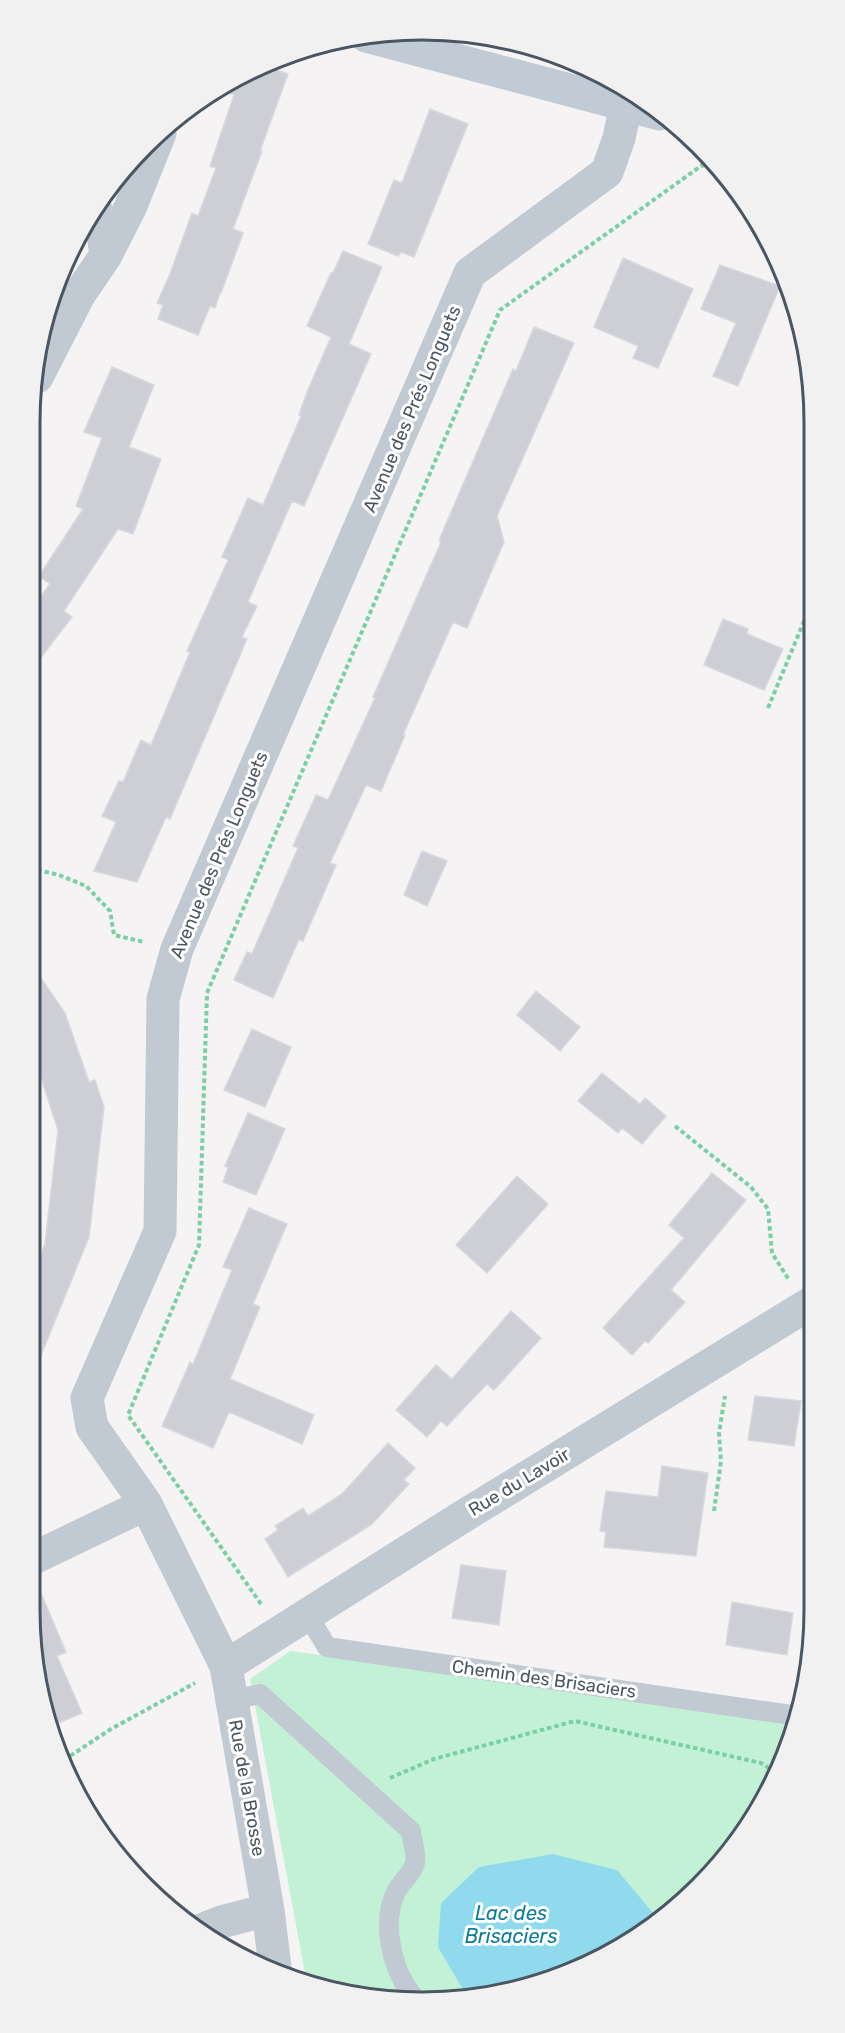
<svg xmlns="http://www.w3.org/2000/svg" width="845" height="2033" viewBox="0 0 845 2033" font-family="Rubik,sans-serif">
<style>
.green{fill:#c3f1d5}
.water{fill:#90daee}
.building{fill:#cdcfd5;stroke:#d7d9de;stroke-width:1.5}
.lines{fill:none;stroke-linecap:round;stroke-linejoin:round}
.path{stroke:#7ad0a6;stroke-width:4;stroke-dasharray:4.5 3;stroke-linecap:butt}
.lane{stroke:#c1cad2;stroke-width:20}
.street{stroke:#c1cad2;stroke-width:33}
.secondary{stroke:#c1cbd6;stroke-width:33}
.labels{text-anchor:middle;stroke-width:6;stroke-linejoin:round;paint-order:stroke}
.street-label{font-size:18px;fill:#4a5661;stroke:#fff}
.water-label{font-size:20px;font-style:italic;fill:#0c7c9b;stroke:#fff}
.rim{fill:none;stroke:#4a5661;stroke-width:3}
</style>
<rect width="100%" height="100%" fill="#f5f3f3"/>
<!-- green -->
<path class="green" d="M 463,33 L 473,33 L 548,51 L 577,65 Z
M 290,1651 L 797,1719 L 794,1736 L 734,1850 L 619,1950 L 499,1995 L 371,2000 L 306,1978 L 250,1679 Z"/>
<!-- water -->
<path class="water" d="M 553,1854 L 617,1870 L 653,1913 L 653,1920 L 619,1950 L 499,1995 L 481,1996 L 465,1993 L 438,1947 L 441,1903 L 479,1867 Z"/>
<!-- building -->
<path class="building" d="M 263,65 L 288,74 L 260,151 L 262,151 L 233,229 L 243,233 L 221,293 L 220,293 L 215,308 L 210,306 L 198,335 L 158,319 L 163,305 L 157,303 L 170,274 L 192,213 L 198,216 L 216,168 L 210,166 L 234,95 L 219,89 L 249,71 Z
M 430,109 L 468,124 L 414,257 L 401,252 L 398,256 L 368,244 L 394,180 L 402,183 Z
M 343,251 L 382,267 L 349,344 L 371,354 L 304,506 L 292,501 L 248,602 L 257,606 L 242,637 L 247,639 L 170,819 L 166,817 L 137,882 L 94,871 L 116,822 L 102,816 L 119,781 L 123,782 L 141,740 L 151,745 L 190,652 L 187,651 L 228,560 L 222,557 L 248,498 L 263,505 L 301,416 L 299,415 L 307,392 L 331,337 L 307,326 L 331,273 L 333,273 Z
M 623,258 L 693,289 L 658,368 L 633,358 L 638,346 L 594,327 Z
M 720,265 L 780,286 L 738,386 L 713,376 L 736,323 L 701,309 Z
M 534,327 L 574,343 L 497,516 L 504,542 L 467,628 L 453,622 L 403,735 L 405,735 L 381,791 L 366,785 L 330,863 L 336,865 L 303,941 L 299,939 L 273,998 L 234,980 L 247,952 L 252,954 L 298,848 L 293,846 L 316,795 L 328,800 L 375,698 L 373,697 L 441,542 L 439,540 L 513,369 L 516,371 Z
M 112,367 L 154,385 L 129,447 L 161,459 L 133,534 L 118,529 L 64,611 L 72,617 L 30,672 L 30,611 L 50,584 L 39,576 L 83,509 L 76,506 L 102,438 L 84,432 Z
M 723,619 L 748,629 L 747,634 L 783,649 L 764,690 L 704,665 Z
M 422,851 L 447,861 L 427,906 L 404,895 Z
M 30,962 L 65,1013 L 89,1082 L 95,1080 L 104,1107 L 89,1237 L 31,1380 L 30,1280 L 45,1244 L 58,1130 L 30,1044 Z
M 536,991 L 580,1027 L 560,1051 L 517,1015 Z
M 252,1029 L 291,1047 L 265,1107 L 224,1090 Z
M 602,1073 L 640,1104 L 645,1098 L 666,1116 L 642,1144 L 622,1128 L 618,1133 L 578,1101 Z
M 248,1113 L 285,1129 L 256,1195 L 223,1182 L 228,1168 L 225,1166 Z
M 712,1173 L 746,1200 L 671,1290 L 685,1302 L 648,1343 L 645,1341 L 632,1355 L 603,1328 L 684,1238 L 669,1225 Z
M 517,1176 L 548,1204 L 487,1273 L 456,1245 Z
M 249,1208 L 287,1224 L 253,1304 L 260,1307 L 230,1379 L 314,1415 L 302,1444 L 229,1412 L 213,1448 L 162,1426 L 190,1362 L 193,1364 L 232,1270 L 223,1267 Z
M 511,1311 L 541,1338 L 494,1390 L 487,1384 L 447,1426 L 441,1421 L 427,1437 L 396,1410 L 436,1365 L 452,1379 Z
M 755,1396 L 801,1401 L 794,1446 L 748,1440 Z
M 388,1443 L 415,1468 L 404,1480 L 409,1484 L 371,1525 L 288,1577 L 265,1539 L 278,1530 L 275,1526 L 303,1508 L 308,1516 L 342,1494 Z
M 662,1466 L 708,1473 L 696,1556 L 604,1547 L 606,1532 L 600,1531 L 606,1491 L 658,1497 Z
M 461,1565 L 506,1571 L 499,1625 L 452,1618 Z
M 35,1579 L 66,1652 L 57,1656 L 82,1713 L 49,1727 L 30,1611 L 30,1580 Z
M 732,1602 L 793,1613 L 787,1655 L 726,1645 Z"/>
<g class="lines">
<!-- path -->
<path class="path" d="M 768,708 L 812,602
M 30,868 L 59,875 L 86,886 L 110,911 L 114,935 L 144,942
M 675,1126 L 751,1187 L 768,1209 L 772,1253 L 789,1280
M 714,1511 L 721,1461 L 719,1433 L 725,1396
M 261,1604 L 128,1415 L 199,1245 L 207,993 L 500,310 L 701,166 L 715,162
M 64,1760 L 111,1729 L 195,1683
M 390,1778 L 434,1759 L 575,1721 L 761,1763 L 775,1772"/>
<!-- lane -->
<path class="lane" d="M 307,1614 L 327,1647 L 798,1716
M 232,1700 L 260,1694 L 411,1831 C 412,1839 417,1856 415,1863 C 413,1872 402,1882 397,1890 C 380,1922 392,1972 415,1998"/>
<!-- street -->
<path class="street" d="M 95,209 L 101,219 L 106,255
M 37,377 L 79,295 L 106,255 L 130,208 L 160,133
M 30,1560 L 146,1504
M 226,1666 L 462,1517 L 814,1301
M 201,1930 L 221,1922 L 268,1910
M 275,1967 L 268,1910 L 226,1666 L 146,1504 L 92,1427 L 87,1398 L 160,1231 L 163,999 L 177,949 L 470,273 L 607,172 L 619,138 L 626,105"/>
<!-- secondary -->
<path class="secondary" d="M 366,36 L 660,114"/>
</g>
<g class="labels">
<!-- street labels -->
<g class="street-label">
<text transform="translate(412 409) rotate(-67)" y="6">Avenue des Prés Longuets</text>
<text transform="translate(219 855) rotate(-67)" y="6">Avenue des Prés Longuets</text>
<text transform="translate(519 1482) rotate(-31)" y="6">Rue du Lavoir</text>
<text transform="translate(544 1679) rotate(8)" y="6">Chemin des Brisaciers</text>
<text transform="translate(247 1788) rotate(80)" y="6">Rue de la Brosse</text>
</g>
<!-- water labels -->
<g class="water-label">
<text x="511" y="1920">Lac des<tspan x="511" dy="23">Brisaciers</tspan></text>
</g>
</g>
<!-- crop -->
<path d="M0 0H845V2033H0ZM422 40H422A382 382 0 0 1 804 422V1610A382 382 0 0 1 422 1992H422A382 382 0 0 1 40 1610V422A382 382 0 0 1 422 40Z" fill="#f1f1f2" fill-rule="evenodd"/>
<path class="rim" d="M422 40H422A382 382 0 0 1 804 422V1610A382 382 0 0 1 422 1992H422A382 382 0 0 1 40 1610V422A382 382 0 0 1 422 40Z"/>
</svg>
